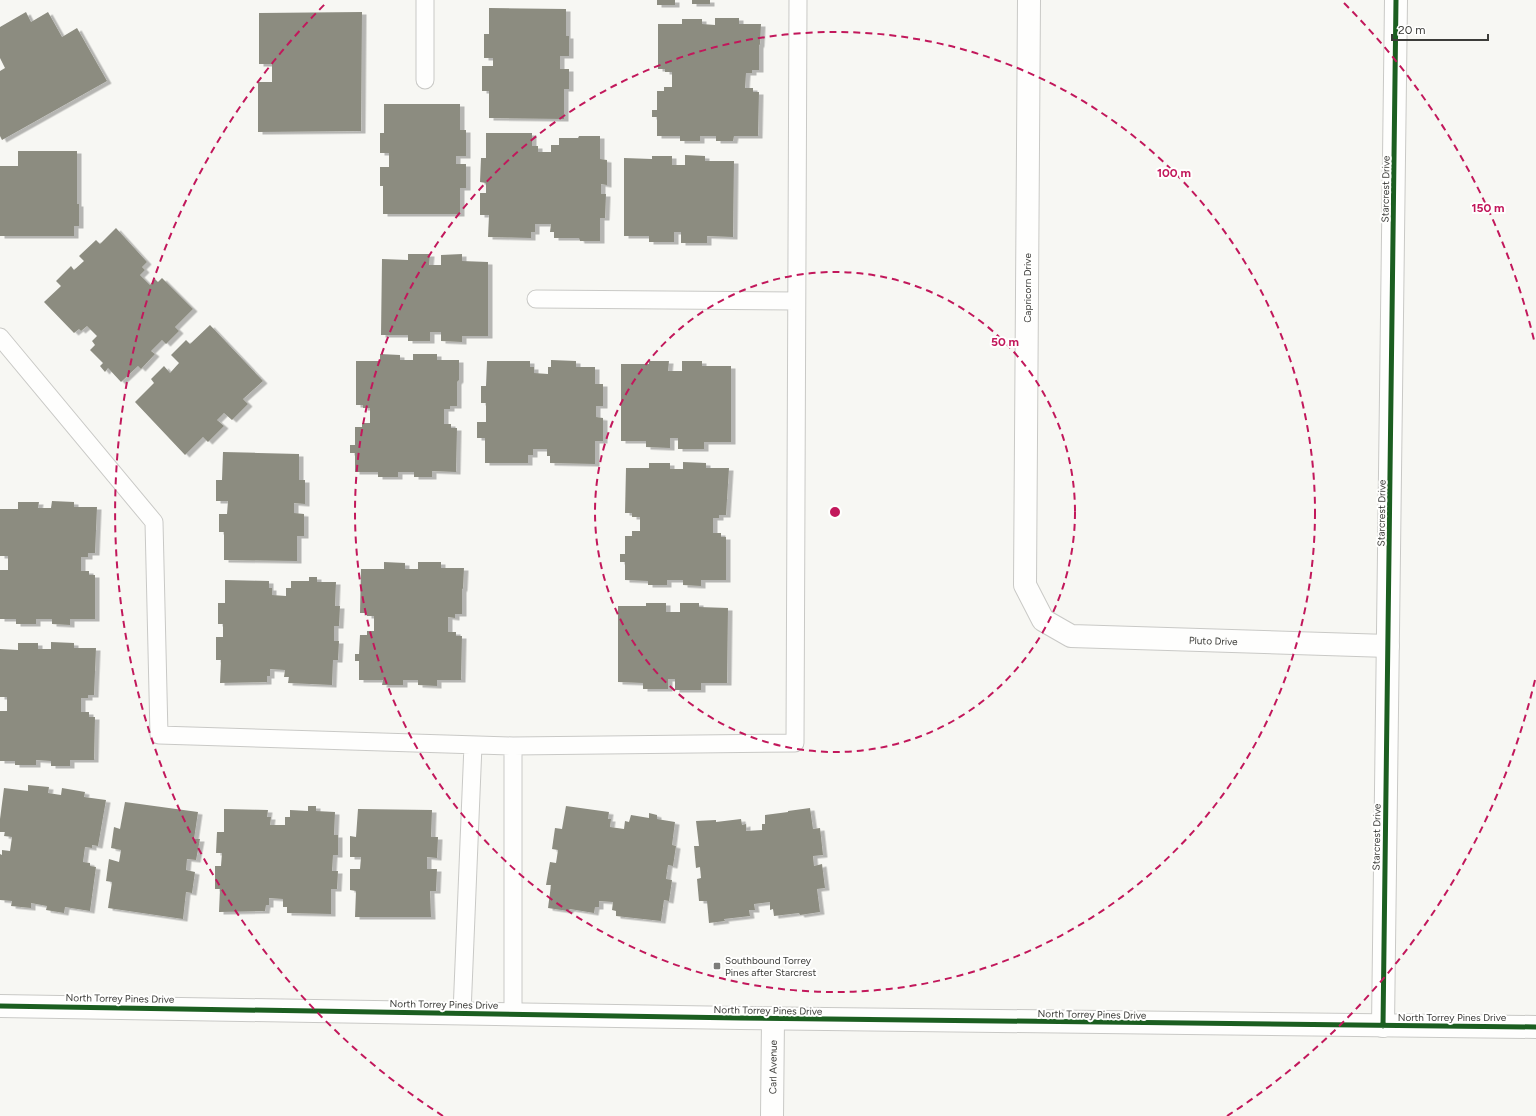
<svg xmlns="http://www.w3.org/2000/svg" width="1536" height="1116" viewBox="0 0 1536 1116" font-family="Figtree,sans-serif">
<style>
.building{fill:#8c8c80;filter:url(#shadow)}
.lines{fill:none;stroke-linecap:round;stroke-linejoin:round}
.service-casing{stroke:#c9c9c6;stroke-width:19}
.minor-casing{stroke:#c9c9c6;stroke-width:24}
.secondary-casing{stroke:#c9c9c6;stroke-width:24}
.service{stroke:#fefefd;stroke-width:17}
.minor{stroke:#fefefd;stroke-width:22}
.secondary{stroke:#fefefd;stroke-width:22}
.cycleway-casing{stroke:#fffffe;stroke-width:8}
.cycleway{stroke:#1b5e20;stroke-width:5}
.ring{fill:none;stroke:#c2185b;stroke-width:2;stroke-dasharray:7 5}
.poi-dot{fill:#7d7d7a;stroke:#fffffe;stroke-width:1.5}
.labels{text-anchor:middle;stroke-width:4;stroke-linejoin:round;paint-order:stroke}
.street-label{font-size:10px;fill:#3c3c39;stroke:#fffffe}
.poi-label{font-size:10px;fill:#3c3c39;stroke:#fffffe;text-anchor:start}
.centre{fill:#c2185b;stroke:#fffffe;stroke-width:2}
.ring-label{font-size:12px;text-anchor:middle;font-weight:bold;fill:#c2185b;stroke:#fffffe;stroke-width:4;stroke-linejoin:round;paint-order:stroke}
</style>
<defs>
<filter id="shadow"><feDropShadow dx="4.5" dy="2.5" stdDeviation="0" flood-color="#0004"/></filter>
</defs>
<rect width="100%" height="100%" fill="#f7f7f3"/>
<!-- building -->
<path class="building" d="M 657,0 L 675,0 L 675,5 L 657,5 Z
M 692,0 L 710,0 L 710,4 L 692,4 Z
M 489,8 L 566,9 L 566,36 L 569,36 L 569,56 L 560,56 L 560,69 L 569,69 L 569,89 L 564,89 L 564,119 L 489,118 L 489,91 L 482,91 L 482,66 L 493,66 L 493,58 L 484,58 L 484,34 L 489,34 Z
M 26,12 L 31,22 L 48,12 L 62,37 L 77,28 L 107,81 L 2,140 L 0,136 L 0,71 L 5,68 L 0,58 L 0,27 Z
M 362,12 L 361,131 L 258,132 L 258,82 L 272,82 L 272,64 L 259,64 L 259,13 Z
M 715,18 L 739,18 L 739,24 L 761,24 L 760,44 L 759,46 L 759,70 L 752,70 L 752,73 L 746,73 L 745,88 L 753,88 L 753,92 L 759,92 L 758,136 L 734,136 L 733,141 L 716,141 L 716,136 L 700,136 L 700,141 L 680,141 L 680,136 L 657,136 L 657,117 L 652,117 L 652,110 L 657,110 L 657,91 L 664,91 L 664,87 L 672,87 L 672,72 L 665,72 L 665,69 L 658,69 L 658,24 L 682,24 L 682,19 L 702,19 L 702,24 L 715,25 Z
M 384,104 L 460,104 L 460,130 L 466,130 L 466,156 L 456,156 L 456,164 L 466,164 L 466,188 L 460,188 L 460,214 L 383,214 L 383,186 L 380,186 L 380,167 L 389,167 L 389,153 L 380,153 L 380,133 L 384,133 Z
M 486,133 L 532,133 L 532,146 L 538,146 L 538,152 L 551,152 L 551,145 L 559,145 L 559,138 L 578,138 L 579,136 L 600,136 L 600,159 L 607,160 L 607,185 L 601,184 L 601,194 L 606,194 L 605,218 L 600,218 L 600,241 L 580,241 L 579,238 L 554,238 L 554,232 L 550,232 L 551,224 L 535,224 L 535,232 L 531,232 L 531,238 L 488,237 L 489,215 L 480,215 L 480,193 L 486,193 L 486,183 L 480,182 L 481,158 L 486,158 Z
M 18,151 L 77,151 L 77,204 L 79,204 L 79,226 L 74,226 L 74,236 L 0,236 L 0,166 L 18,166 Z
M 685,155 L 705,156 L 705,161 L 734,161 L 733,237 L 707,236 L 707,243 L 681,243 L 681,232 L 674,232 L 674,242 L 649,242 L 649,236 L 624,236 L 624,158 L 652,159 L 652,156 L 672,156 L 672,165 L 685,165 Z
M 116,228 L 147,262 L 142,267 L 145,270 L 140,275 L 150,285 L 155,279 L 158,282 L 162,278 L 193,309 L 175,327 L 179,331 L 166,344 L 162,340 L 151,351 L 155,354 L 141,369 L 138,366 L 121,382 L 108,368 L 105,372 L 100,366 L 103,363 L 90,350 L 95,345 L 92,341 L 97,336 L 87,326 L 81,331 L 79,329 L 74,333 L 44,302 L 61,286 L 56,281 L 71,266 L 74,270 L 84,261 L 79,256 L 96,240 L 100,244 Z
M 408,254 L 430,254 L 429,265 L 441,265 L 441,255 L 462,254 L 462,261 L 488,262 L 488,336 L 462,336 L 462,342 L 441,341 L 441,332 L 430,332 L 430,341 L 408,341 L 408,335 L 381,335 L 382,259 L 408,260 Z
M 210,325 L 263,381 L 243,399 L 248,404 L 232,420 L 224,413 L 217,420 L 224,426 L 208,442 L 203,437 L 185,455 L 135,402 L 154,383 L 151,379 L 164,366 L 170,373 L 179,363 L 171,355 L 186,340 L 190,344 Z
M 380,354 L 400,355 L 400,360 L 413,360 L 413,354 L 437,354 L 437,360 L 459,360 L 459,380 L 457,382 L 457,406 L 450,406 L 450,409 L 444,409 L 444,424 L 451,424 L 451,428 L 457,428 L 456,472 L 432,471 L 432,477 L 414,477 L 414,472 L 398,472 L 398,477 L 378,477 L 378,472 L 355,472 L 355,453 L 350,453 L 350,445 L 355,445 L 355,427 L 362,427 L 362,423 L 370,423 L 370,408 L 363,408 L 363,405 L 356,405 L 356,361 L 380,361 Z
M 551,360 L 576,361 L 576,367 L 595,367 L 595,384 L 603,384 L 603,406 L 596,406 L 596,417 L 603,418 L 603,441 L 595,441 L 595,464 L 550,463 L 550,456 L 547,456 L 547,449 L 533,449 L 533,455 L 528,455 L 528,463 L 485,463 L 485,438 L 477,438 L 477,422 L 486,422 L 486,403 L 481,403 L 481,386 L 486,386 L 487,361 L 530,361 L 530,367 L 534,367 L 534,373 L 548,374 L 548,367 L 551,367 Z
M 649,361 L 669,361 L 668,371 L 682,371 L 682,361 L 702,361 L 702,366 L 731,366 L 731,442 L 704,442 L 704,449 L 678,449 L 678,438 L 670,438 L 670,448 L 646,447 L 646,441 L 621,441 L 621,364 L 649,364 Z
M 223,452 L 299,454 L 299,480 L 305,480 L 305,504 L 294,503 L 294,513 L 304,514 L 304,536 L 297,536 L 297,561 L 224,560 L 224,532 L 219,532 L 219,514 L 227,514 L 228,501 L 216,501 L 216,480 L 222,480 Z
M 683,462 L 706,463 L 706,468 L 729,468 L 726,515 L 719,515 L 719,518 L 713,518 L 713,533 L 721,533 L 721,537 L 726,537 L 726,580 L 701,580 L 701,586 L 683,585 L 683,580 L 667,580 L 667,585 L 648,585 L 648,581 L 625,580 L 625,562 L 620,562 L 620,554 L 625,554 L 625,536 L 632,536 L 632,531 L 640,531 L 640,517 L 632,517 L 632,513 L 625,513 L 626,468 L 649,468 L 649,463 L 670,463 L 670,469 L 683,469 Z
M 52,501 L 74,502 L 74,507 L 97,507 L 95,553 L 88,553 L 88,557 L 81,557 L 81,571 L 89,571 L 89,575 L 95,575 L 95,619 L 70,619 L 70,625 L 52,624 L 52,619 L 36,619 L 36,624 L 16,624 L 16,619 L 0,619 L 0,570 L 8,570 L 8,556 L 0,556 L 0,509 L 18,509 L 18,502 L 39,502 L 38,508 L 51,508 Z
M 384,562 L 405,563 L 405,569 L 418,569 L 418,562 L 441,562 L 441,568 L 464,568 L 463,588 L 462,590 L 462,614 L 455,614 L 455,618 L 448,617 L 448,632 L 456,632 L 456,636 L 462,636 L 461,680 L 437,680 L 437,686 L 418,685 L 418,680 L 403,680 L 403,685 L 382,685 L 383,680 L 359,680 L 359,661 L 355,661 L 355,654 L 359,654 L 360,635 L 367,635 L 367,631 L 374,631 L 374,616 L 367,616 L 367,613 L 360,613 L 361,569 L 384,569 Z
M 309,577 L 317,577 L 317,582 L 336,582 L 335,606 L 340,606 L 339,626 L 334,626 L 334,641 L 339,641 L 338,660 L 333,660 L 332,685 L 288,683 L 289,677 L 284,677 L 285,670 L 270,669 L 270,676 L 267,676 L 267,682 L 220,683 L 221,660 L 216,660 L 216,637 L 223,637 L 223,624 L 218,624 L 218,603 L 225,603 L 225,580 L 269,581 L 269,588 L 272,588 L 272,595 L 286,596 L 286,588 L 291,588 L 291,581 L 309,581 Z
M 646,603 L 666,603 L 666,612 L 680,612 L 680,603 L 699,603 L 699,607 L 728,608 L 727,683 L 701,683 L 701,690 L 675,690 L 675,679 L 668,679 L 668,689 L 643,689 L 643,683 L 618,682 L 618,606 L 646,606 Z
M 51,642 L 74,643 L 74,648 L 96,648 L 94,695 L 88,695 L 88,698 L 81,698 L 81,712 L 89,712 L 89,717 L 95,717 L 94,760 L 70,760 L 70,766 L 51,766 L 51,761 L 36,760 L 36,765 L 15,765 L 15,761 L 0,761 L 0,711 L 7,711 L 7,697 L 0,697 L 0,649 L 18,650 L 18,643 L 38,643 L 38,649 L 51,649 Z
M 28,785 L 49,787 L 48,793 L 61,795 L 62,788 L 85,792 L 84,797 L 106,800 L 98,846 L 92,845 L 92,848 L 85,847 L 83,862 L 90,863 L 90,866 L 96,867 L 90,911 L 65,907 L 64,913 L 46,910 L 47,906 L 31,903 L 31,908 L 11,906 L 12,901 L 0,900 L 0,854 L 2,855 L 2,850 L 10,851 L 12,837 L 4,836 L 5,832 L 0,832 L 0,819 L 4,788 L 28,791 Z
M 125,802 L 198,812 L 194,839 L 200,839 L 196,860 L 187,859 L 186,870 L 195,872 L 192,893 L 186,892 L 183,919 L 108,908 L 112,882 L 106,881 L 109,859 L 119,862 L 121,850 L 111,848 L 114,827 L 120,829 Z
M 308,806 L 316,806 L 316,811 L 335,812 L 334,835 L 338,835 L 338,855 L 333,855 L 332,871 L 338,871 L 337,889 L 331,889 L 331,914 L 287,913 L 287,907 L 283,907 L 283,899 L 269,898 L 269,905 L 266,905 L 265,911 L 219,912 L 220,889 L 215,889 L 215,866 L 221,866 L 222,853 L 216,853 L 217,832 L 224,832 L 224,809 L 268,810 L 267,817 L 271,817 L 270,825 L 285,825 L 285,817 L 290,817 L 290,810 L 308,811 Z
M 566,806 L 609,812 L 608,819 L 611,819 L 610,827 L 624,829 L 625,821 L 629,822 L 631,815 L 649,818 L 649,813 L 657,815 L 657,819 L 675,822 L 672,845 L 676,846 L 673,866 L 668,865 L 666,879 L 672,880 L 669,901 L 664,900 L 661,921 L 616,916 L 616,911 L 612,910 L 613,902 L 599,901 L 599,907 L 595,907 L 594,913 L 570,909 L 568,911 L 548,908 L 551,885 L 546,885 L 550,862 L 556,863 L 558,850 L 552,849 L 555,828 L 562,829 Z
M 810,808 L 813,829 L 820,828 L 823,855 L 813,856 L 814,866 L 822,864 L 825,888 L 817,889 L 820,912 L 800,915 L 799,913 L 774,916 L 773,909 L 770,910 L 770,902 L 754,904 L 755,910 L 749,910 L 750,916 L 724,919 L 725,921 L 709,923 L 707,901 L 699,901 L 697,879 L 701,878 L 700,867 L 696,868 L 694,846 L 699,846 L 696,821 L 716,820 L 716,822 L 741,819 L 742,825 L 746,824 L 746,831 L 762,830 L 762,824 L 765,824 L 765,815 L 788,812 L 788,811 Z
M 358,809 L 432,810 L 431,837 L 438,837 L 437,858 L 427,857 L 427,869 L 437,869 L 436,891 L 430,891 L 431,917 L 355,917 L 356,891 L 350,890 L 350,869 L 360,869 L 361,857 L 350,857 L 350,836 L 356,837 Z"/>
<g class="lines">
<!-- service casing -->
<g class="service-casing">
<path id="service" d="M 425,80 L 425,0
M 536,299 L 796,301
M 0,337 L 154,522 L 159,735 L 513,746 L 795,743 L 798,0
M 513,746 L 513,1014
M 462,1013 L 473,745"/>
</g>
<!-- minor casing -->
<g class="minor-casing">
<g id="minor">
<path id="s1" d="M 1029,0 L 1025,585 L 1043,620 L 1071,636 L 1388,646"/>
<path d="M 1383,1026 L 1396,0"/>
<path id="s2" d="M 772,1116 L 773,1019"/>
</g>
</g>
<!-- secondary casing -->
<g class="secondary-casing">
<path id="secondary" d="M 0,1006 L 740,1018 L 1536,1027"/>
</g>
<!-- service -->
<use href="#service" class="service"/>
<!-- minor -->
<use href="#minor" class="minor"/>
<!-- secondary -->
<use href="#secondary" class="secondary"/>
<!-- cycleway casing -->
<g class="cycleway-casing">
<path id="cycleway" d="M 0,1006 L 740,1018 L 1536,1027
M 1383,1026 L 1396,0"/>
</g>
<!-- cycleway -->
<use href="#cycleway" class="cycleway"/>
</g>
<!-- distance rings -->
<g class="ring">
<circle cx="835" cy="512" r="240"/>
<circle cx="835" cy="512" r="480"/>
<path d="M1535 680A720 720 0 0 1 1227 1116M443 1116A720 720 0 0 1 326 3M1344 3A720 720 0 0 1 1535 344"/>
</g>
<!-- markers -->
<rect class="poi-dot" x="713" y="962" width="8" height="8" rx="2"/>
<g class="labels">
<!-- street labels -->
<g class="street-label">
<text transform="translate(1385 189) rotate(-89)" y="4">Starcrest Drive</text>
<text transform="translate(1027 288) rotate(-90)" y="4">Capricorn Drive</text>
<text transform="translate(1381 513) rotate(-89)" y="4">Starcrest Drive</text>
<text dy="4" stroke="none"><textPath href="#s1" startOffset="799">Pluto Drive</textPath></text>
<text transform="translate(1376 837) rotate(-89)" y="4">Starcrest Drive</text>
<text transform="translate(120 998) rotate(1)" y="4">North Torrey Pines Drive</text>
<text transform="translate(444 1004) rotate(1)" y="4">North Torrey Pines Drive</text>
<text transform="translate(768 1010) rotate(1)" y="4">North Torrey Pines Drive</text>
<text transform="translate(1092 1014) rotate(1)" y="4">North Torrey Pines Drive</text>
<text x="1452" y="1021">North Torrey Pines Drive</text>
<text dy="4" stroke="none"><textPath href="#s2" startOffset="49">Carl Avenue</textPath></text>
</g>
<!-- poi labels -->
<g class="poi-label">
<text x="725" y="964">Southbound Torrey<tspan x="725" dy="12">Pines after Starcrest</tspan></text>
</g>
</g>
<circle cx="835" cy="512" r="6" class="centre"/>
<g class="ring-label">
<text x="1174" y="177">100 m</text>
<text x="1488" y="212">150 m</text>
<text x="1005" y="346">50 m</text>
</g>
<!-- scale -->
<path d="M1392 34v6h96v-6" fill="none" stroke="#3c3c39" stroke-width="2"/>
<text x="1398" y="34" font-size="12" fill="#3c3c39" stroke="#fffffe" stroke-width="3" paint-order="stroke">20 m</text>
</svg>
